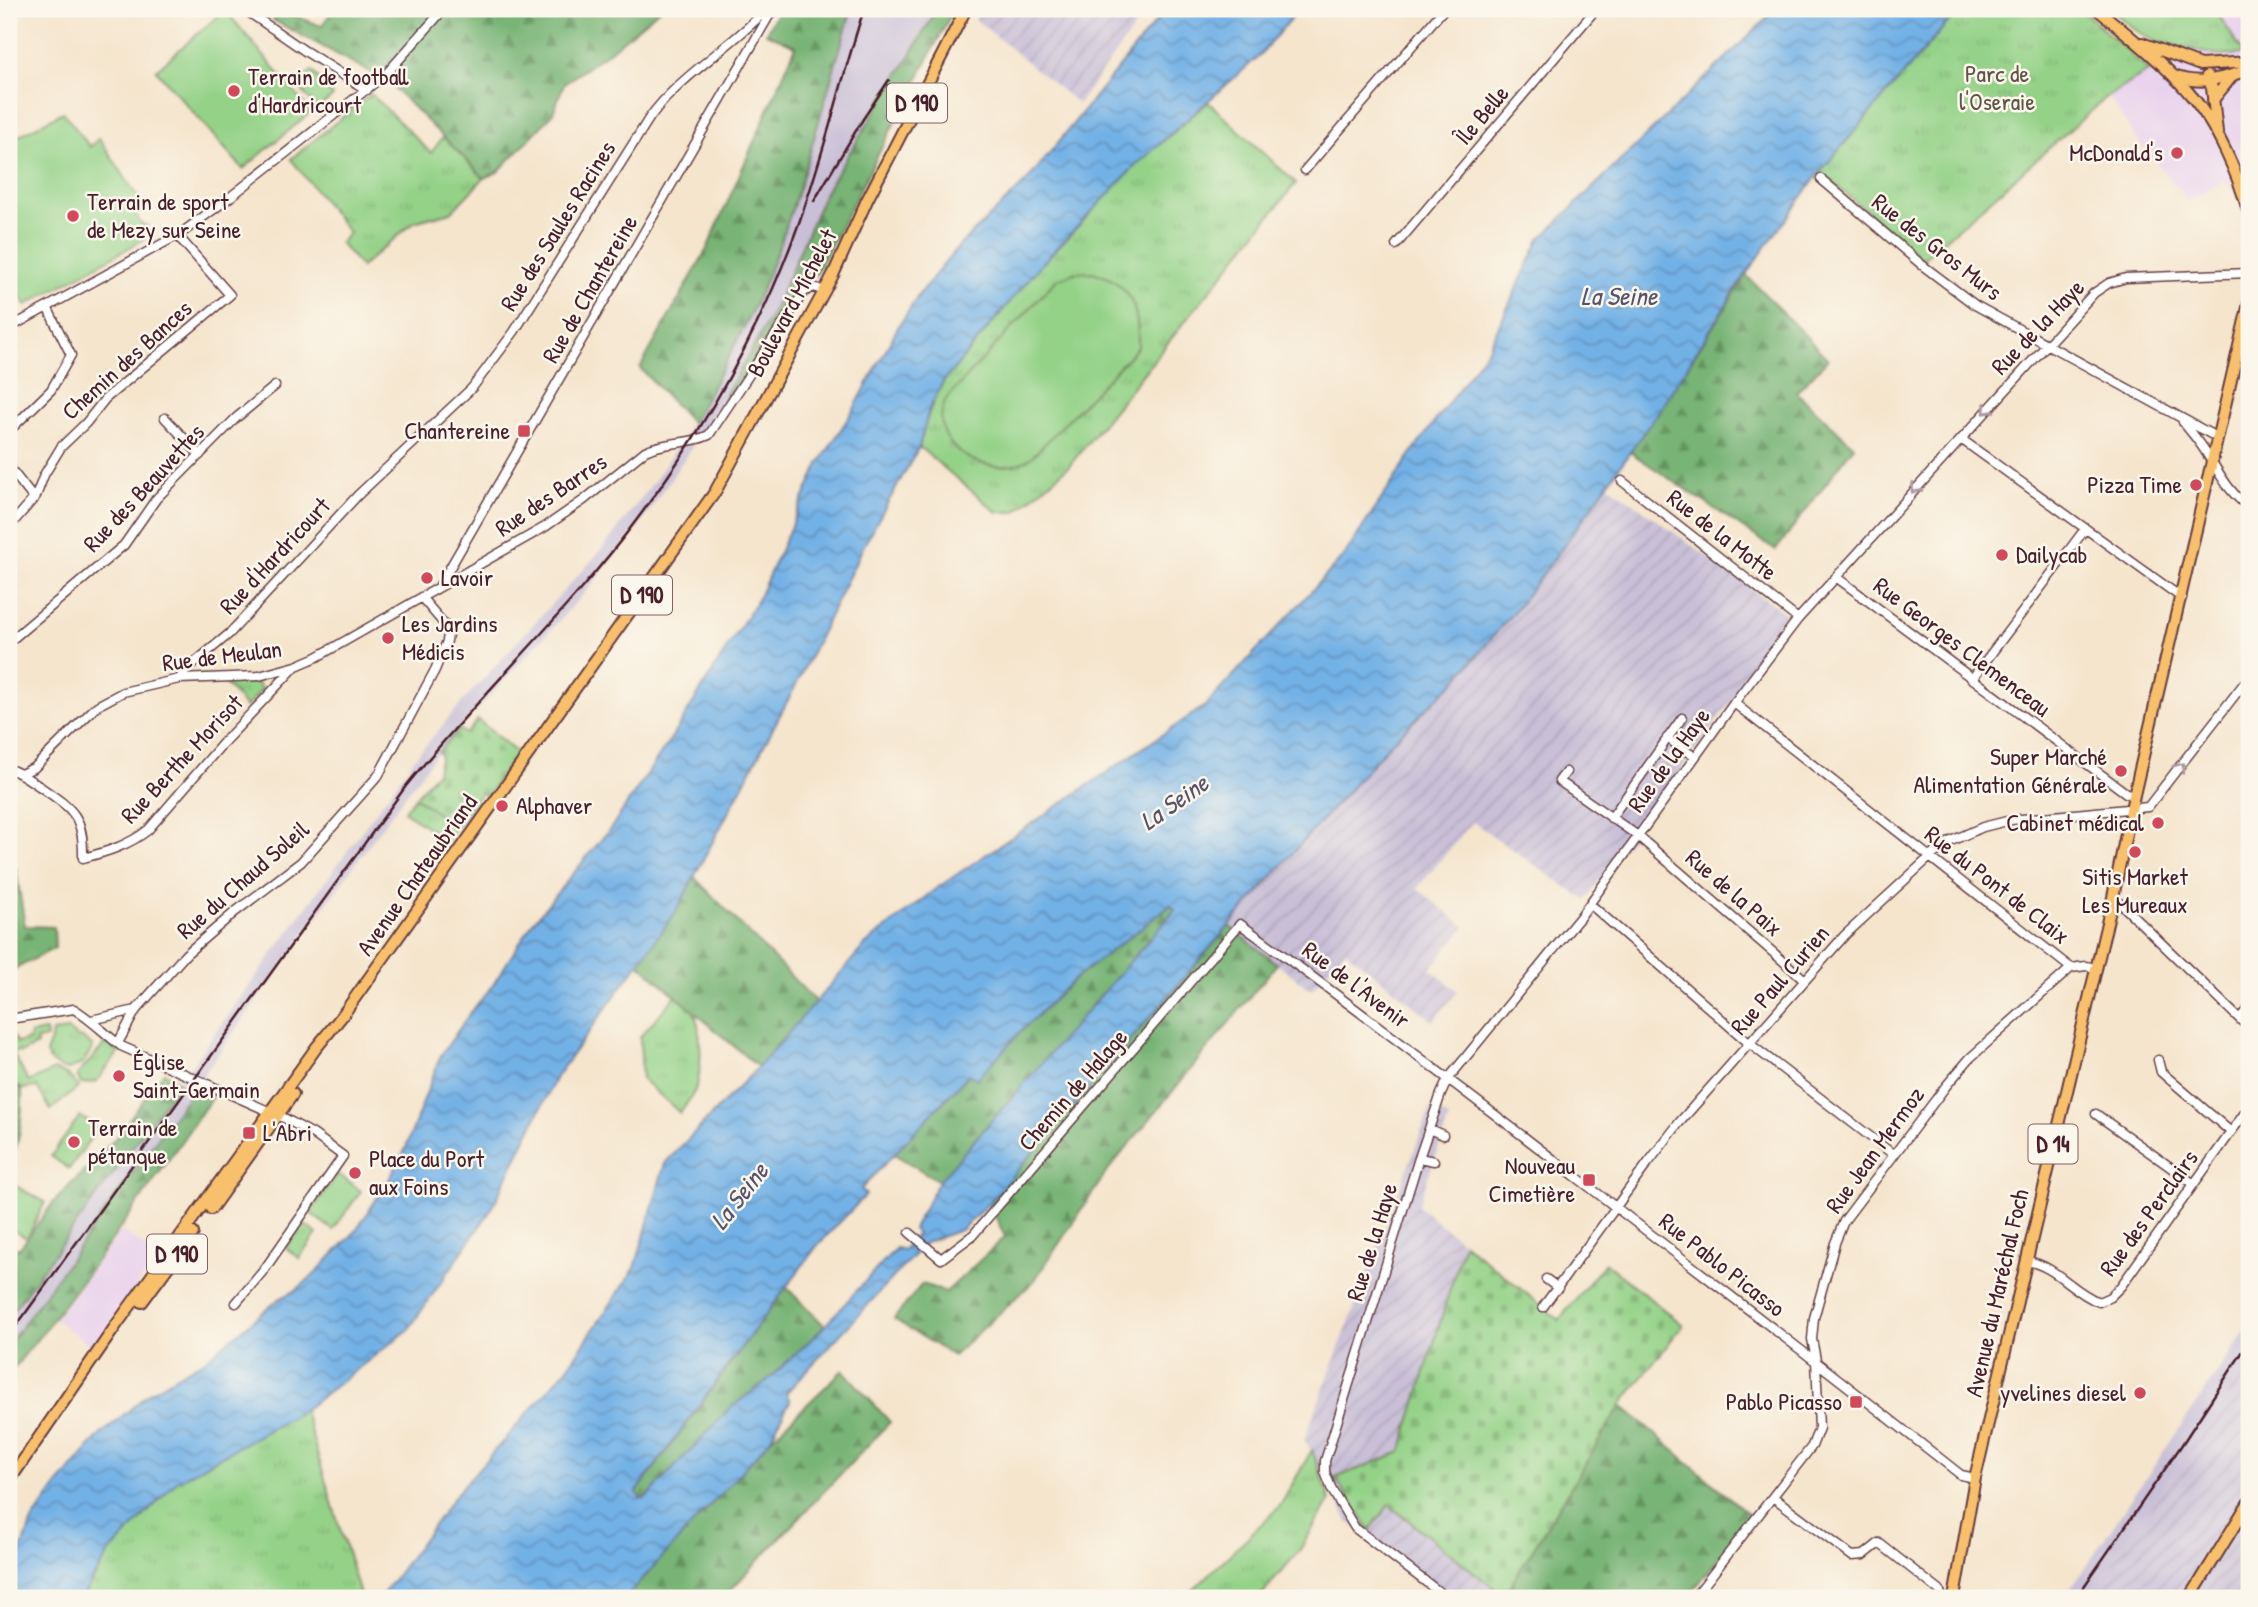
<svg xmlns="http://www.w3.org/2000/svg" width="2258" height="1607" viewBox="0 0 2258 1607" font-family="'Patrick Hand',sans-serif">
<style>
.built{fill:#e9d2ed}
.industrial{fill:url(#industrial-furrows)}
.railway{fill:#c9bfd7}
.grass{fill:url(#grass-tufts);stroke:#6f785a;stroke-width:2}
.forest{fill:url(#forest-firs);stroke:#606a50;stroke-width:2}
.cemetery{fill:url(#cemetery-stones);stroke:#6f785a;stroke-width:2}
.pitch{fill:#94d288;stroke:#6f785a;stroke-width:2}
.water{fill:url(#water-waves);stroke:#5e6888;stroke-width:2;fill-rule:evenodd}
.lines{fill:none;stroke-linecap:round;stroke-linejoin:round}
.minor-casing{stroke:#643d43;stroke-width:11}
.major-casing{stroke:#643d43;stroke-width:14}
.minor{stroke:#fff;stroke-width:8}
.major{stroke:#f8bf6c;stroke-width:10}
.rail{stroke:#4a1f2b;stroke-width:2.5}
.oneway{stroke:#ae9aa0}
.poi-dot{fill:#d1495b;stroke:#fbf7ec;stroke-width:2.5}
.labels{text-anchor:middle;stroke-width:5;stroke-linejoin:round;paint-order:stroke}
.shield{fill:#fbf7ec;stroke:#7f6065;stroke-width:2}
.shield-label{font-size:23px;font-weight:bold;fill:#4a1f2b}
.park-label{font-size:24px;fill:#605547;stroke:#fbf7ec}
.poi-label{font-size:24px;fill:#4a1f2b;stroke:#fbf7ec;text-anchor:start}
.street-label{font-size:24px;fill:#4a1f2b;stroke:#fbf7ec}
.water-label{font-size:26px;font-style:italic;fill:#58526c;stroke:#fbf7ec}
</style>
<defs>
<pattern id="industrial-furrows" width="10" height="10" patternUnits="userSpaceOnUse" patternTransform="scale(1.75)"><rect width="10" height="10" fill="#c9bfd7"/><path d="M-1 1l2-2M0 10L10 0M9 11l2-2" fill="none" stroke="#aea4b9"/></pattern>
<pattern id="grass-tufts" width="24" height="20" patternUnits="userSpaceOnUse" patternTransform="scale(1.75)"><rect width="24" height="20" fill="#94d288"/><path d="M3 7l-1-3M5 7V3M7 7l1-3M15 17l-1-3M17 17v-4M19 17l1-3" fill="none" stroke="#81b476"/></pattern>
<pattern id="forest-firs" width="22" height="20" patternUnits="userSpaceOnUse" patternTransform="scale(1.75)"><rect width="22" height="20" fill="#77b474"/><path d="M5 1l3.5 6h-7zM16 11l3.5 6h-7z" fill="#64925f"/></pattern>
<pattern id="cemetery-stones" width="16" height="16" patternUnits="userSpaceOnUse" patternTransform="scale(1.75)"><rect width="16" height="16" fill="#94d288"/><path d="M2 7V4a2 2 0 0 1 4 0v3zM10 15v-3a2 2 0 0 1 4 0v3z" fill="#81b476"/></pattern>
<pattern id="water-waves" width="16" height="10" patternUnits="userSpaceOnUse" patternTransform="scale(1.75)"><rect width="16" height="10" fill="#72b1e6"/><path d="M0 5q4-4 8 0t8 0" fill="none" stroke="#608fbb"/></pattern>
</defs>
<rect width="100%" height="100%" fill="#fbf7ec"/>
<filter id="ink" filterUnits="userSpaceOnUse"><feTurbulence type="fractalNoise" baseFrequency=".0143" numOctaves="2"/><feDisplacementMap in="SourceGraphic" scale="14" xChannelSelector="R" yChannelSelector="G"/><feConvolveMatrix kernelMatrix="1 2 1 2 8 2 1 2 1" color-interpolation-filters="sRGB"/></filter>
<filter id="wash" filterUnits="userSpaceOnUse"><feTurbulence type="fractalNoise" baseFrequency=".00686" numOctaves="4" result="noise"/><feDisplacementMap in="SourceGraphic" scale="28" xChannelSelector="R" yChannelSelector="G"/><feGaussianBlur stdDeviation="1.57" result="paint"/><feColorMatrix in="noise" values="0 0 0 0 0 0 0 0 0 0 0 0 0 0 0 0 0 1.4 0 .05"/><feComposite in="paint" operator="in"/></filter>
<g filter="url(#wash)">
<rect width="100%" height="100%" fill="#f5e5cd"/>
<!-- built -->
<path class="built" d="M 2229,9 L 2249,9 L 2249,206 L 2224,181 L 2188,201 L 2138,141 L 2108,97 L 2162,45 L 2243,54 L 2218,14 Z
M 122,1230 L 158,1257 L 93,1347 L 55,1320 Z"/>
<!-- industrial -->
<path class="industrial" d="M 979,9 L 1123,9 L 1139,21 L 1078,104 L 975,19 Z
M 1607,484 L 1792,618 L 1585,900 L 1473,822 L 1417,888 L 1465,927 L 1430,969 L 1458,991 L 1433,1021 L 1345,950 L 1311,990 L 1229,926 L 1389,745 L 1456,680 L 1517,608 Z
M 1431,1107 L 1449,1118 L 1418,1206 L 1464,1243 L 1401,1452 L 1336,1477 L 1369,1530 L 1389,1504 L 1504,1596 L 1503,1598 L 1450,1598 L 1348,1522 L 1312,1451 L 1304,1440 Z
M 2249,1363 L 2249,1495 L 2235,1518 L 2249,1537 L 2249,1598 L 2088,1598 Z"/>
<!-- railway -->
<path class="railway" d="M 852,9 L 937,9 L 910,56 L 825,192 L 774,311 L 725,396 L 701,434 L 684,436 L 747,321 L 790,212 L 817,133 Z
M 694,444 L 640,525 L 588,589 L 438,752 L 392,813 L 9,1344 L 9,1316 L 415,758 L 464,700 L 603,548 L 656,479 L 677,446 Z
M 2249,1326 L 2249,1363 L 2088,1598 L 2064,1598 Z"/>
<!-- grass -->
<path class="grass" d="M 1961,9 L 2081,9 L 2149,71 L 2107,97 L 1923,259 L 1820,172 L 1948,22 Z
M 2110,9 L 2229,9 L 2218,14 L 2244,54 L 2219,56 L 2170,44 C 2149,45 2126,22 2110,9 Z
M 371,94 L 431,153 L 443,137 L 484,178 L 451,212 L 414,222 L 361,267 L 340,243 L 349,233 L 291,159 Z
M 1208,102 L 1296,183 L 1069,466 L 1015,512 L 997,512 L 919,447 C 925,424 931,403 943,382 L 1038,268 L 1137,164 Z
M 222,680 L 256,682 L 262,689 L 246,708 Z
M 415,797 L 457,827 L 447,841 L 404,811 Z
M 679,992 C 684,997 690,1003 693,1009 C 702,1028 703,1071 695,1090 C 691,1098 685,1106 680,1113 L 642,1079 L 640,1037 Z
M 68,1030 L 79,1038 L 81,1037 L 93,1047 L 83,1063 L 69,1070 C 58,1068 49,1063 46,1053 L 51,1040 L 52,1032 Z
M 46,1031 L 47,1038 L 37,1040 L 37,1045 L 20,1053 L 18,1051 L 13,1054 L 29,1082 L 54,1070 L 68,1075 L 79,1087 L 51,1110 L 37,1087 L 22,1089 L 9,1079 L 9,1036 L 12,1035 L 17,1043 L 30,1039 L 30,1034 Z
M 106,1043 L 119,1052 L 96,1082 L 81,1084 L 77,1075 Z
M 304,1224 L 317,1234 L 299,1258 L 286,1248 Z
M 304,1410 L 361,1598 L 82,1598 L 109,1553 L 177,1481 Z
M 1312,1450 L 1330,1500 L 1299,1551 L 1259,1598 L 1185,1598 L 1280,1506 Z"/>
<!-- forest -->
<path class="forest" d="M 279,9 L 321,26 L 334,9 L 660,9 L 610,51 L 564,84 L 552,115 L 498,172 L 484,178 L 387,81 L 273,20 Z
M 779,9 L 852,9 C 824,99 802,192 766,280 C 745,329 718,376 692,423 L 640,368 L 707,249 L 796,46 L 766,33 Z
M 937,9 L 954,9 L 816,274 L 804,281 L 784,310 L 724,407 L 725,396 L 774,311 L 825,192 L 910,56 Z
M 1746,275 L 1828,359 L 1796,392 L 1854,446 L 1776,550 L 1630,452 L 1661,408 Z
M 9,862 L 16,869 L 25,926 L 54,927 L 55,948 L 9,972 Z
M 694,877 L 816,1002 L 758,1067 L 638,963 L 675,913 Z
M 1171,904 L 1175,910 L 939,1181 L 894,1154 L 969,1074 L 977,1078 L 1022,1030 L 1077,977 Z
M 1229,926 L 1277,964 L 1108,1170 L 1034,1281 L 953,1356 L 894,1319 L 922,1284 L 946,1292 L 1005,1237 L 989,1203 Z
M 164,1072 L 180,1082 L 9,1316 L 9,1248 L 20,1248 L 53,1203 L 115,1139 Z
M 9,1079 L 22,1090 C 22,1114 21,1143 9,1164 Z
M 194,1088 L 213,1096 C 147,1190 82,1286 9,1374 L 9,1344 Z
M 786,1287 L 825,1326 L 769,1379 L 730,1408 L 646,1498 L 640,1499 L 637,1492 Z
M 843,1370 L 890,1422 L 723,1598 L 625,1598 L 770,1440 Z
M 1621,1405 L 1752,1517 L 1687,1598 L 1503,1598 Z"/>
<!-- cemetery -->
<path class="cemetery" d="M 478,720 L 517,753 L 487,796 L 481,793 L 457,827 L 415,797 L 437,772 L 441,755 L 438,752 L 459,729 L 466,734 Z
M 1464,1243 L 1559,1320 L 1605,1263 L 1683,1325 L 1621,1405 L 1504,1596 L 1389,1505 L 1370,1530 L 1335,1478 L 1401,1452 Z"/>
<!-- pitch -->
<path class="pitch" d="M 225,10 L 311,112 L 243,169 L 156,70 Z
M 312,71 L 333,96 L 317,109 L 296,83 Z
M 63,112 L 90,147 L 99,138 L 139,199 L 130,207 L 143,226 L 146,225 L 152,235 L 26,305 L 9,281 L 9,141 Z
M 1092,272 C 1132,282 1139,309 1138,347 L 1032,457 C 991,485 921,445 947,398 L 1057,279 L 1074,273 Z
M 80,1116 L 98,1128 L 69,1169 L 51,1156 Z
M 338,1174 L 361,1191 L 333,1230 L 310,1213 Z
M 10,1183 L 45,1202 L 27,1238 L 9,1228 Z"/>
<!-- water -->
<path class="water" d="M 1166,9 L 1299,9 L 1260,55 L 1137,164 L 1038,268 L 943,382 L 929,410 L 919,447 L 864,545 L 798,681 L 675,913 L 556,1077 L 491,1210 L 408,1330 L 304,1410 L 177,1481 L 109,1553 L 81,1598 L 9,1598 L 9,1571 L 24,1543 L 32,1521 L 57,1486 L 96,1439 L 149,1393 L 185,1371 L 204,1361 L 279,1299 L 295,1291 L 314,1275 L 356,1231 L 391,1176 L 405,1150 L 440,1057 L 470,1013 L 491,988 L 533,922 L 611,828 L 672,737 L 760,595 L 819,464 L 854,409 L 897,329 L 920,293 L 959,246 L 1027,181 Z
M 1774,9 L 1961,9 L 1948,22 L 1820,172 L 1737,287 L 1661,408 L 1566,543 L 1517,608 L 1456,680 L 1389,745 L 1275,873 L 989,1203 L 961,1230 L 926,1242 L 786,1393 L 790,1401 L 770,1440 L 625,1598 L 380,1598 L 457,1493 L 566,1370 L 635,1268 L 665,1163 L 763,1062 L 865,945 L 934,890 L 1206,705 L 1344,556 L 1409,457 L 1489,347 L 1540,239 L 1764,21 ZM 1171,905 L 1175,910 L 939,1181 L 913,1229 L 917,1234 L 903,1250 L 896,1248 L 818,1333 L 769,1379 L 730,1408 L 646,1498 L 640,1499 L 637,1492 L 729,1364 L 817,1246 L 866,1195 L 861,1189 L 969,1074 L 977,1079 L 1022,1030 L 1077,977 Z"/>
</g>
<g filter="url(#ink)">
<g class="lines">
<!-- minor casing -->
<g class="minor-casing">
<path id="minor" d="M 244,9 L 305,51 L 367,90
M 1305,170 L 1444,9
M 1821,179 L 1922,265 L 1975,305 L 2218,438
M 1396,245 L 1596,9
M 9,328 L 180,234 L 229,198 L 387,73 L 444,9
M 165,418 L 200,455
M 2183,422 C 2191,432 2200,442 2207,454 C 2220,474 2229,493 2249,507
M 9,431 L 51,390 L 71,355 L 47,307
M 1961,439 L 2182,598
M 9,467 L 34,499
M 1622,481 L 1798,619
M 9,527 L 36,496 L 44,475 L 61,447 L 86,423 L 105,399 L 230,295 L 177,235
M 1836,577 L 2126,793 L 2134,795
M 440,585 L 773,9
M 9,642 L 124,545 L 156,499 L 236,418 L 275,386
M 179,679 L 188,668 L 229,634 L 358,495 L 472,388 L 514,332 L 650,117 C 682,74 730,48 767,9
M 1972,679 L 2085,529
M 1734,703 L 2071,968
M 1667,738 L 1695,757
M 9,769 C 22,773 31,781 42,788 C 74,810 84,817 83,858 C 107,852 129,845 148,830 L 223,743 L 294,668
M 1566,772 L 1559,781 L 1638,836 L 1805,980
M 21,774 L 35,767 L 97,706 L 123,692 L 179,679 L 259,676 L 296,666 L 317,657 L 545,527 L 584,500 L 645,451 C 665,441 689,445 709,435 L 804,292 L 814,287 L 824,291
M 1611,818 L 1682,718
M 2112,902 L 2120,903 L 2249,1028
M 1590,904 L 1750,1044 L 1894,1155
M 2240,1018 L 2249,1008
M 9,1019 L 74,1009 C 92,1020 105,1034 121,1046 L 284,1118 L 313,1134 L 343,1156 L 264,1270 L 236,1303
M 91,1020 L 136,1010
M 118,1043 L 136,1010 L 186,954 L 235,912 L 301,862 L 378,776 L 435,670 L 447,641 L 448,634 L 445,625 L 421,597
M 2158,1060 L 2161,1072 L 2231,1132
M 2096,1114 L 2194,1184
M 1429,1129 L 1443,1135
M 1419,1158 L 1434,1161
M 910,1233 L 941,1259 L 973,1235 L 1240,924 C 1354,1006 1464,1091 1575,1176 C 1704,1275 1833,1374 1961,1475 L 1975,1478
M 2027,1261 C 2058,1267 2071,1291 2099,1302 L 2110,1297 L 2121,1286 L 2249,1107
M 1546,1279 L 1558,1288
M 1543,1307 L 1648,1163 L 1679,1123 L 1845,935 L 1931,856 L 1951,841 L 1983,827 L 2011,820 L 2148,807 L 2249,677
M 1773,1497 L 1852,1556 L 1864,1555 L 1879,1543 L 1940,1591 L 1942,1598
M 1447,1598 L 1355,1528 L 1332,1490 L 1325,1472 L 1325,1461 L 1419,1158 L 1441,1094 L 1448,1079 L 1580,917 L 1734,703 L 1798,619 L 2094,293 L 2109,283 L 2126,278 L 2249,273
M 1694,1598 L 1812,1446 L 1819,1428 L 1816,1360 L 1812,1339 L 1814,1318 L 1835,1243 L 1844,1221 L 1946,1086 L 1970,1058 L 2071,968 L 2086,966 L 2095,968"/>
</g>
<!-- major casing -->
<g class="major-casing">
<path id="major" d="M 2097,9 C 2128,35 2162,61 2189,93 C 2216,123 2239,176 2249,214
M 2142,43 L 2200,65 L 2249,62
M 2174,76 C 2202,86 2222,78 2249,70
M 2207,76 L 2212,88 L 2217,132
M 2213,100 L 2233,75
M 866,202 L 966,9
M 211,1209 L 293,1094
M 142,1302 L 193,1233
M 9,1481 L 117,1324 L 316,1048 L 342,1016 L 715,492 L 833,275 L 868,198
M 1954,1598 L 1975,1478 L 2112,902 L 2134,795 L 2249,303
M 2190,1598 L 2249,1502"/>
</g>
<!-- minor -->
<use href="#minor" class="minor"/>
<!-- major -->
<use href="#major" class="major"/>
<!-- rail -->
<path class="rail" d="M 814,201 L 863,119 L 889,80
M 9,1336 L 406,786 C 481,693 570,611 641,514 C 705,428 759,332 796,231 C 823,159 840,83 864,9
M 2076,1598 L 2181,1446 L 2249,1342"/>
</g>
<!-- one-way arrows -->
<defs><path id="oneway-chevron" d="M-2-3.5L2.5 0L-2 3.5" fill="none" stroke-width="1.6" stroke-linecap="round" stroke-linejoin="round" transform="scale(1.75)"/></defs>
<g class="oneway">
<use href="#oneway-chevron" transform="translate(1987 410) rotate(132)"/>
<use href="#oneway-chevron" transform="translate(1915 489) rotate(132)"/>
<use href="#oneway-chevron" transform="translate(2180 767) rotate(-53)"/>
</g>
</g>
<!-- markers -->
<g class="poi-dot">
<circle cx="234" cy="91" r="7"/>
<circle cx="2177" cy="153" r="7"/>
<circle cx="73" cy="216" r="7"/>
<rect x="517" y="424" width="14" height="14" rx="3.5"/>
<circle cx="2196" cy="485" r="7"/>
<circle cx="2002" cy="555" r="7"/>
<circle cx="427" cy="578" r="7"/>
<circle cx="388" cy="638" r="7"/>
<circle cx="2121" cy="771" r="7"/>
<circle cx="502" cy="806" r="7"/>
<circle cx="2158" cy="823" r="7"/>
<circle cx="2135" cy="852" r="7"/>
<circle cx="119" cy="1076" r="7"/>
<rect x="242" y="1126" width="14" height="14" rx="3.5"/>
<circle cx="74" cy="1142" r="7"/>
<circle cx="355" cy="1173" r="7"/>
<rect x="1582" y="1173" width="14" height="14" rx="3.5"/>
<circle cx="2140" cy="1393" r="7"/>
<rect x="1849" y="1395" width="14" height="14" rx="3.5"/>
</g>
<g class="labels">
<!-- shield labels -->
<g class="shield">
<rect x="887" y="83.5" width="60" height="39" rx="5"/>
<rect x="612" y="575.5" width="60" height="39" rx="5"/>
<rect x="2028.5" y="1124.5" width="49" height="39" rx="5"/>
<rect x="147" y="1234.5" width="60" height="39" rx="5"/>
</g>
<g class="shield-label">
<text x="917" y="111">D 190</text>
<text x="642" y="603">D 190</text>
<text x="2053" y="1152">D 14</text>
<text x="177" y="1262">D 190</text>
</g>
<!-- park labels -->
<g class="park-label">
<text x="1997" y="82">Parc de<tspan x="1997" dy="28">l'Oseraie</tspan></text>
</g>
<!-- poi labels -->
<g class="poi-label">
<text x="248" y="85">Terrain de football<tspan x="248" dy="28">d'Hardricourt</tspan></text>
<text x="2163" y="161" text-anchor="end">McDonald's</text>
<text x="87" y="210">Terrain de sport<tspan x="87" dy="28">de Mezy sur Seine</tspan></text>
<text x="510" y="439" text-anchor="end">Chantereine</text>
<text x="2182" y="493" text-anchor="end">Pizza Time</text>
<text x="2016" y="563">Dailycab</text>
<text x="441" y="586">Lavoir</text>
<text x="402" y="632">Les Jardins<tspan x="402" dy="28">Médicis</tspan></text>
<text x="2107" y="765" text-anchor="end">Super Marché<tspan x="2107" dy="28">Alimentation Générale</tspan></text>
<text x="516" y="814">Alphaver</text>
<text x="2144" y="831" text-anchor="end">Cabinet médical</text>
<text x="2135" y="885" text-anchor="middle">Sitis Market<tspan x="2135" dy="28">Les Mureaux</tspan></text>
<text x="133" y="1070">Église<tspan x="133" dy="28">Saint-Germain</tspan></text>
<text x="88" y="1136">Terrain de<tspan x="88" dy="28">pétanque</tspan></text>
<text x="263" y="1141">L'Abri</text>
<text x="369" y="1167">Place du Port<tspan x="369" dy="28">aux Foins</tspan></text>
<text x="1575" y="1174" text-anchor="end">Nouveau<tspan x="1575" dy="28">Cimetière</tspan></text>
<text x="2126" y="1401" text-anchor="end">yvelines diesel</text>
<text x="1842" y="1410" text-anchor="end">Pablo Picasso</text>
</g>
<!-- street labels -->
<g class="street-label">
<text transform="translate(1482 115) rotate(-50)" y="8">Île Belle</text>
<text transform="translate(558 226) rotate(-58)" y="8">Rue des Saules Racines</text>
<text transform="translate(1937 247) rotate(38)" y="8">Rue des Gros Murs</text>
<text transform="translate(590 289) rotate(-60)" y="8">Rue de Chantereine</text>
<text transform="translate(792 303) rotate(-62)" y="8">Boulevard Michelet</text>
<text transform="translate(2038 327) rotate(-46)" y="8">Rue de la Haye</text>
<text transform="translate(127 360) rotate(-42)" y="8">Chemin des Bances</text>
<text transform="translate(144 488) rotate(-47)" y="8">Rue des Beauvettes</text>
<text transform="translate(551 495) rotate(-34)" y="8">Rue des Barres</text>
<text transform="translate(1722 535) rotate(38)" y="8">Rue de la Motte</text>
<text transform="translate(275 556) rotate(-47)" y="8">Rue d'Hardricourt</text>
<text transform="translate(1962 647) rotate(37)" y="8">Rue Georges Clemenceau</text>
<text transform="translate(222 656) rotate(-7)" y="8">Rue de Meulan</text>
<text transform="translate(182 759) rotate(-47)" y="8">Rue Berthe Morisot</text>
<text transform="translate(1669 760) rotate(-54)" y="8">Rue de la Haye</text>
<text transform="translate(417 875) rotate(-55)" y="8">Avenue Chateaubriand</text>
<text transform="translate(243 880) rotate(-41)" y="8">Rue du Chaud Soleil</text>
<text transform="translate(1997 885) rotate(38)" y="8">Rue du Pont de Claix</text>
<text transform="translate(1734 893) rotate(41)" y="8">Rue de la Paix</text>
<text transform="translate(1780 980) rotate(-49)" y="8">Rue Paul Curien</text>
<text transform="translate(1356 985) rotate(37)" y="8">Rue de l'Avenir</text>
<text transform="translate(1073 1090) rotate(-49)" y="8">Chemin de Halage</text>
<text transform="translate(1875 1150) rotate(-54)" y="8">Rue Jean Mermoz</text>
<text transform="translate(2149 1213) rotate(-54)" y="8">Rue des Perclairs</text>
<text transform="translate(1372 1242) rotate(-73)" y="8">Rue de la Haye</text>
<text transform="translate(1722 1265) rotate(38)" y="8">Rue Pablo Picasso</text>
<text transform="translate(1997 1293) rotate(-77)" y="8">Avenue du Maréchal Foch</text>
</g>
<!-- water labels -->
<g class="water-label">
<text x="1619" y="305">La Seine</text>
<text transform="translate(1174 802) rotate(-35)" y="9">La Seine</text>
<text transform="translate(739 1196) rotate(-52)" y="9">La Seine</text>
</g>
</g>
<!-- margin -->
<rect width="2258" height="1607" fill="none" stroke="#fbf7ec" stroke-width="35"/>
</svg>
